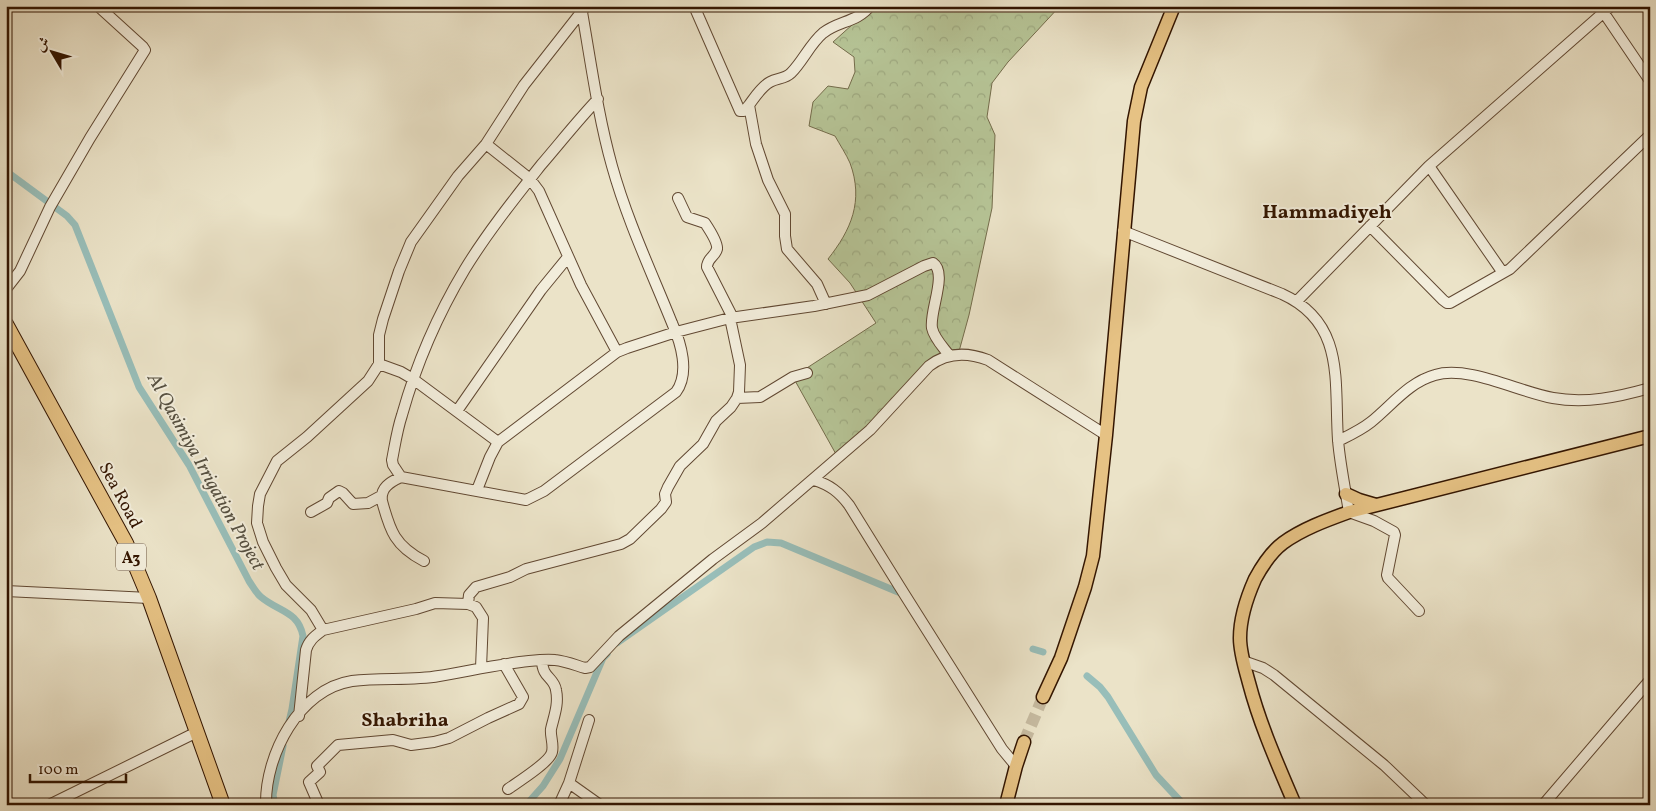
<svg xmlns="http://www.w3.org/2000/svg" width="1656" height="811" viewBox="0 0 1656 811" font-family="Vollkorn,Amiri,serif">
<style>
.forest{fill:url(#forest-crowns);stroke:#746c4b}
.lines{fill:none;stroke-linecap:round;stroke-linejoin:round}
.canal{stroke:#98beb9;stroke-width:7}
.major-tunnel{stroke:#c6baa0;stroke-width:12;stroke-dasharray:12 6;stroke-linecap:butt}
.minor-casing{stroke:#614832;stroke-width:12}
.major-casing{stroke:#331500;stroke-width:15}
.highway-casing{stroke:#331500;stroke-width:16}
.minor{stroke:#f2eddb;stroke-width:10}
.major{stroke:#e6c284;stroke-width:12}
.highway{stroke:#e6c284;stroke-width:14}
.labels{text-anchor:middle;stroke-width:4;stroke-linejoin:round;paint-order:stroke}
.shield{fill:#f2eddb;stroke:#6c5642;stroke-width:1}
.shield-label{font-size:16px;font-weight:bold;fill:#331500}
.street-label{font-size:18px;fill:#331500;stroke:#f2eddb}
.water-label{font-size:19px;font-style:italic;fill:#565041;stroke:#f2eddb}
.quarter-label{font-size:20px;font-weight:bold;fill:#331500;stroke:#f2eddb}
</style>
<defs>
<pattern id="forest-crowns" width="20" height="18" patternUnits="userSpaceOnUse" patternTransform="scale(1.25)"><rect width="20" height="18" fill="#b6c496"/><path d="M2 6a3 3 0 1 1 6 0M12 15a3 3 0 1 1 6 0" fill="none" stroke="#9da880"/></pattern>
</defs>
<rect width="100%" height="100%" fill="#ebe3c8"/>
<filter id="stains"><feTurbulence type="fractalNoise" baseFrequency=".004" numOctaves="4"/><feColorMatrix values="0 0 0 0 .2 0 0 0 0 .09 0 0 0 0 .02 0 0 0 .5 -.17"/></filter>
<radialGradient id="worn" r=".72"><stop offset=".6" stop-color="#630" stop-opacity="0"/><stop offset="1" stop-color="#630" stop-opacity=".3"/></radialGradient>
<!-- forest -->
<path class="forest" d="M 873,6 L 1060,6 L 1008,62 L 992,83 L 987,117 L 995,135 L 992,208 L 969,315 L 958,355 L 938,359 L 837,456 L 793,377 L 876,323 L 850,283 L 828,259 C 851,230 864,201 850,163 C 846,154 840,145 835,136 L 809,126 L 813,102 L 828,86 L 848,89 L 855,72 L 854,57 L 833,42 Z"/>
<g class="lines">
<!-- canal -->
<path class="canal" d="M 6,171 L 67,216 L 75,225 L 139,387 L 189,465 L 249,581 C 253,587 256,593 261,597 C 279,612 298,611 303,636 L 292,709 L 288,726
M 617,643 L 754,547 L 767,542 L 781,543 L 898,592
M 1033,649 L 1043,652
M 1087,676 L 1100,687 L 1108,697 L 1156,775 L 1184,805
M 275,805 L 273,795 L 283,746
M 526,805 L 543,786 L 560,759 L 603,658 L 607,654"/>
<!-- major-tunnel -->
<path class="major-tunnel" d="M 1024,742 L 1043,697"/>
<!-- minor casing -->
<g class="minor-casing">
<path id="minor" d="M 694,6 L 740,111 L 744,111 L 749,105
M 582,12 C 591,63 598,116 612,166 C 627,220 651,271 672,323 C 681,343 690,373 676,392 L 544,491 L 526,500 L 401,477 L 393,465 L 392,460 C 395,445 397,430 402,415 C 416,365 438,314 465,269 C 487,233 515,198 541,165 C 560,143 578,120 598,99
M 1604,13 L 1650,81
M 486,144 L 530,179 L 539,191 L 581,285 L 617,352
M 1429,166 L 1503,273
M 678,198 L 687,217 L 705,223 C 709,229 718,243 717,249 C 715,257 707,258 707,267 L 733,318
M 1370,226 L 1443,300 L 1447,303 L 1450,303 L 1510,269 L 1650,135
M 1123,231 L 1282,294 C 1346,323 1334,382 1338,440 C 1340,464 1345,488 1349,512 L 1374,521 L 1394,532 L 1395,535 L 1387,575 L 1388,578 L 1419,611
M 6,289 L 20,271 L 50,207 L 90,138 L 145,50 L 143,47 L 98,6
M 1297,301 L 1429,166 L 1611,6
M 826,304 L 817,284 L 787,249 L 785,236 L 785,214 L 768,180 L 756,144 L 749,105 C 755,97 761,87 770,82 C 777,78 785,79 791,73 C 803,61 810,44 823,33 C 838,21 858,22 870,6
M 379,364 L 401,372 L 413,379 L 498,442
M 737,398 L 760,397 L 793,377 L 807,373
M 457,411 L 541,290 L 568,257
M 1338,441 C 1350,435 1361,430 1371,422 C 1391,406 1409,382 1435,375 C 1468,365 1519,392 1553,398 C 1586,404 1618,397 1650,388
M 401,477 C 390,482 380,488 382,501 C 390,531 395,546 424,561
M 814,480 C 830,485 839,492 849,505 L 903,592 L 1002,749 L 1016,766
M 477,490 L 490,457 L 498,442 L 617,352 L 627,348 L 676,332 L 730,318 L 814,306 L 868,295 L 924,266 L 933,263 C 948,273 929,312 932,328 C 934,338 943,347 949,355
M 311,512 L 327,503 L 329,498 L 339,491 L 343,493 L 353,504 L 368,503 L 381,496
M 6,591 L 149,598
M 323,630 L 311,610 L 286,585 L 276,568 L 263,542 L 257,523 L 258,506 L 260,494 L 277,461 L 307,437 L 368,381 L 379,364 L 379,335 L 383,319 L 399,271 L 411,242 L 458,176 L 486,144 L 524,85 L 586,6
M 1243,661 L 1263,668 L 1274,675 L 1384,765 L 1426,805
M 481,668 L 483,618 L 476,607 L 468,604 L 469,595 L 476,587 L 510,577 L 526,569 L 621,544 L 630,539 L 661,509 L 666,502 L 665,494 L 668,487 L 680,466 L 703,444 L 716,421 L 731,407 L 737,398 L 739,392 L 740,365 L 730,318
M 299,716 L 306,650 C 309,640 315,636 323,630 L 416,609 L 435,603 L 468,604
M 569,783 L 600,805
M 508,789 C 518,782 550,762 552,752 C 554,744 550,736 551,729 C 554,716 559,704 556,690 C 554,677 542,678 542,660
M 49,805 L 197,732
M 266,805 C 265,755 299,689 352,681 C 381,677 411,681 439,676 C 469,671 499,664 529,661 C 538,660 547,659 555,660 C 565,661 575,665 585,668 L 590,667 L 619,636 L 713,559 L 762,523 L 870,430 L 929,366 C 947,352 967,352 988,360 L 1106,435
M 319,805 L 309,782 L 320,772 L 317,766 L 338,745 L 393,740 L 411,745 L 434,742 L 449,738 L 488,718 L 519,704 L 523,697 L 504,664
M 559,805 L 569,783 L 589,720
M 1543,805 L 1650,680"/>
</g>
<!-- major casing -->
<g class="major-casing">
<path id="major" d="M 1346,494 L 1359,500 L 1376,505
M 1043,697 L 1061,658 L 1085,587 L 1093,556 L 1106,435 L 1134,121 L 1141,87 L 1174,6
M 1006,805 L 1016,766 L 1024,742
M 1295,805 C 1278,765 1260,725 1249,683 C 1245,668 1240,653 1240,638 C 1240,618 1247,597 1255,579 C 1262,566 1271,552 1283,543 C 1302,529 1327,520 1349,512 L 1650,436"/>
</g>
<!-- highway casing -->
<g class="highway-casing">
<path id="highway" d="M 6,324 L 126,543 L 149,598 L 223,805"/>
</g>
<!-- minor -->
<use href="#minor" class="minor"/>
<!-- major -->
<use href="#major" class="major"/>
<!-- highway -->
<use href="#highway" class="highway"/>
</g>
<g class="labels">
<!-- shield labels -->
<rect class="shield" x="116" y="543.5" width="30" height="27" rx="4"/>
<g class="shield-label">
<text x="131" y="563">A3</text>
</g>
<!-- street labels -->
<g class="street-label">
<text transform="translate(121 495) rotate(62)" y="6">Sea Road</text>
</g>
<!-- water labels -->
<g class="water-label">
<text transform="translate(207 471) rotate(61)" y="7">Al Qasimiya Irrigation Project</text>
</g>
<!-- quarter labels -->
<g class="quarter-label">
<text x="1327" y="218">Hammadiyeh</text>
<text x="405" y="726">Shabriha</text>
</g>
</g>
<!-- margin -->
<rect width="1656" height="811" fill="none" stroke="#ebe3c8" stroke-width="25"/>
<rect x="8" y="8" width="1641" height="796" fill="none" stroke="#331500" stroke-width="2.5"/>
<rect x="12" y="12" width="1631" height="786" fill="none" stroke="#331500"/>
<!-- north arrow -->
<g transform="translate(52 52) rotate(308)" stroke="#f2eddb" stroke-width="4" paint-order="stroke">
<path d="M0-4L9 19L0 12L-9 19Z" fill="#331500"/>
<text y="-8" font-size="14" font-weight="bold" text-anchor="middle" fill="#331500">ش</text>
</g>
<!-- scale -->
<path d="M30 774v8h96v-8" fill="none" stroke="#331500" stroke-width="2.5"/>
<text x="38" y="774" font-size="15" fill="#331500" stroke="#f2eddb" stroke-width="4" paint-order="stroke">100 m</text>
<rect width="100%" height="100%" filter="url(#stains)"/>
<rect width="100%" height="100%" fill="url(#worn)"/>
</svg>
